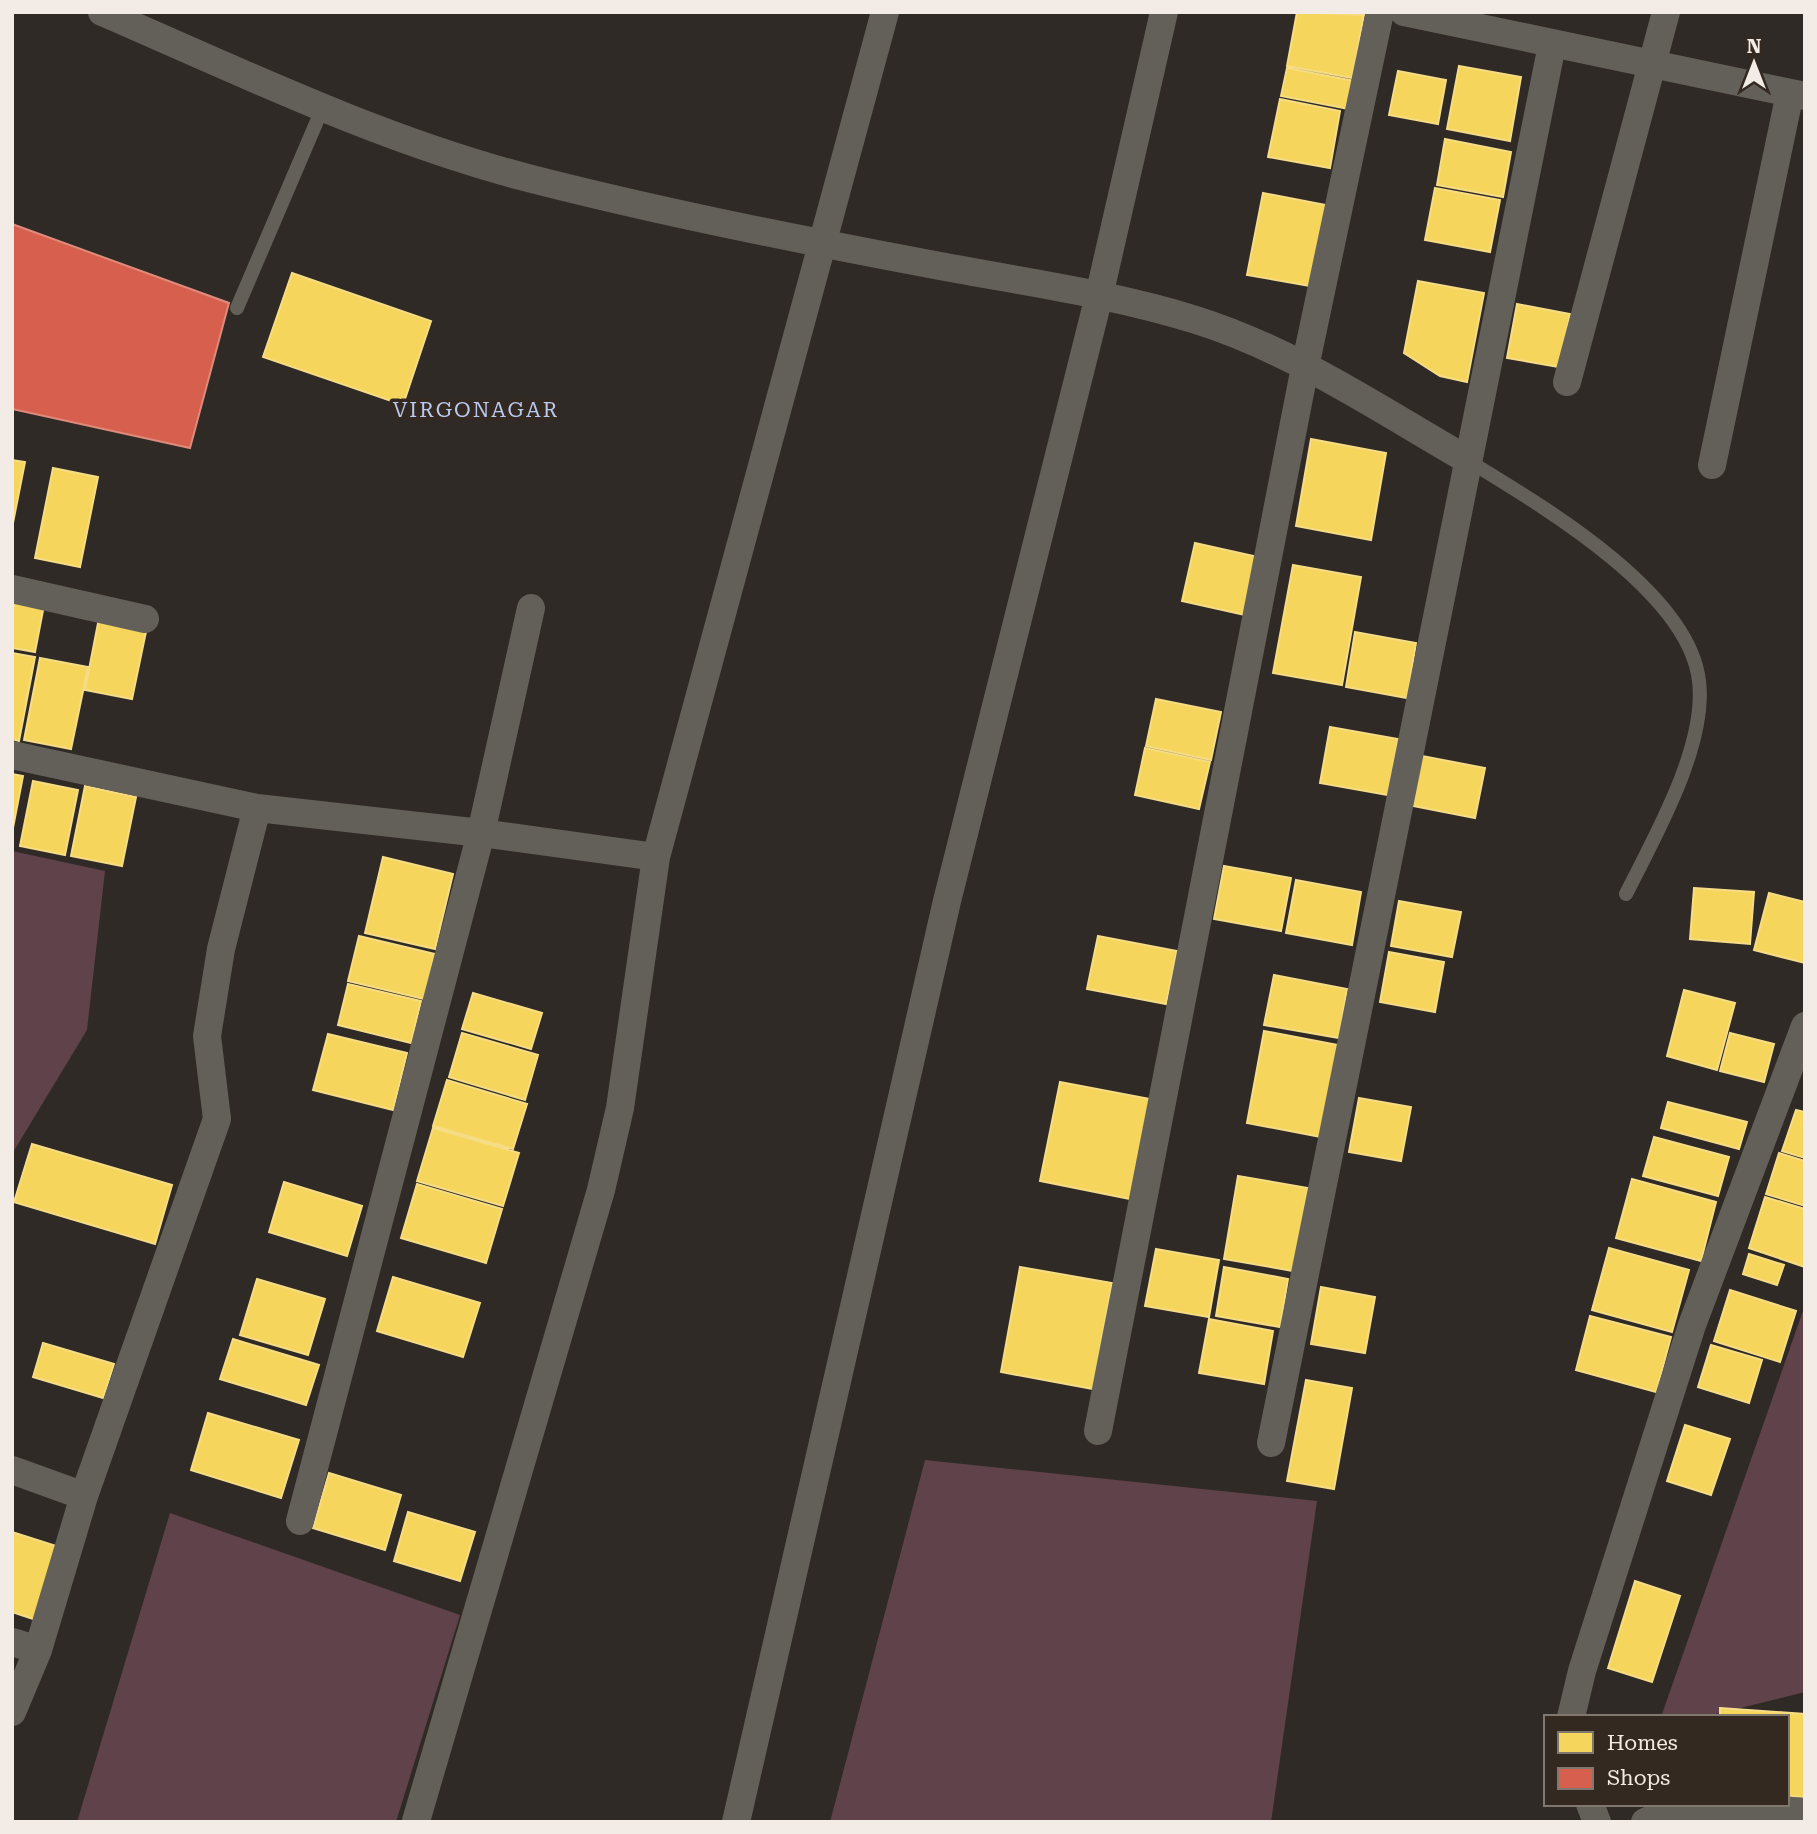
<svg xmlns="http://www.w3.org/2000/svg" width="1817" height="1834" viewBox="0 0 1817 1834" font-family="'Roboto Serif',serif">
<style>
.green{fill:#5f424a}
.homes{fill:#f6d55c;stroke:#f5dc85;stroke-width:2}
.shops{fill:#d6604d;stroke:#df8a7b;stroke-width:2}
.lines{fill:none;stroke-linecap:round;stroke-linejoin:round}
.lane{stroke:#636059;stroke-width:14}
.street{stroke:#636059;stroke-width:28}
.labels{text-anchor:middle;stroke-width:7;stroke-linejoin:round;paint-order:stroke}
.neighbourhood-label{font-size:21px;letter-spacing:2px;fill:#bac9f2;stroke:#342920}
</style>
<rect width="100%" height="100%" fill="#2f2a25"/>
<!-- green -->
<path class="green" d="M 12,851 L 105,871 L 87,1030 L 12,1154 Z
M 1805,1305 L 1805,1692 L 1704,1717 L 1661,1717 Z
M 925,1460 L 1317,1501 L 1271,1822 L 830,1822 Z
M 170,1513 L 460,1615 L 396,1822 L 77,1822 Z"/>
<!-- homes -->
<path class="homes" d="M 1297,12 L 1364,15 L 1352,78 L 1287,66 Z
M 1459,66 L 1521,77 L 1510,141 L 1447,129 Z
M 1287,68 L 1355,81 L 1349,109 L 1281,96 Z
M 1398,71 L 1446,80 L 1438,124 L 1389,115 Z
M 1280,99 L 1340,111 L 1330,168 L 1268,157 Z
M 1445,139 L 1511,152 L 1503,197 L 1437,185 Z
M 1435,188 L 1500,200 L 1490,252 L 1425,240 Z
M 1263,193 L 1331,206 L 1316,287 L 1247,275 Z
M 292,273 L 431,321 L 403,405 L 263,357 Z
M 1418,281 L 1484,293 L 1467,382 L 1440,376 L 1404,353 Z
M 1517,304 L 1570,314 L 1559,367 L 1507,358 Z
M 1311,439 L 1386,453 L 1371,540 L 1296,526 Z
M 12,460 L 25,462 L 12,528 Z
M 53,468 L 98,477 L 80,567 L 35,558 Z
M 1195,543 L 1258,557 L 1245,615 L 1182,601 Z
M 1293,565 L 1361,577 L 1342,685 L 1273,673 Z
M 16,595 L 45,600 L 35,652 L 12,648 L 12,614 Z
M 100,613 L 148,622 L 132,699 L 85,690 Z
M 1355,632 L 1416,643 L 1407,698 L 1346,687 Z
M 12,653 L 35,657 L 19,741 L 12,739 Z
M 40,658 L 88,667 L 71,749 L 24,740 Z
M 1156,699 L 1221,712 L 1211,760 L 1146,746 Z
M 1330,727 L 1398,739 L 1388,795 L 1320,783 Z
M 1145,748 L 1210,762 L 1199,809 L 1135,795 Z
M 1422,756 L 1485,768 L 1475,818 L 1413,806 Z
M 12,774 L 23,776 L 12,833 Z
M 33,781 L 78,790 L 65,855 L 20,846 Z
M 85,786 L 136,797 L 122,866 L 71,856 Z
M 383,857 L 453,874 L 435,949 L 365,933 Z
M 1224,866 L 1291,878 L 1281,931 L 1214,919 Z
M 1296,880 L 1361,892 L 1352,945 L 1286,933 Z
M 1694,888 L 1754,892 L 1750,944 L 1690,939 Z
M 1769,893 L 1805,902 L 1805,963 L 1754,950 Z
M 1399,901 L 1461,912 L 1452,957 L 1391,946 Z
M 359,936 L 435,954 L 424,999 L 348,981 Z
M 1098,936 L 1177,951 L 1166,1004 L 1087,989 Z
M 1389,952 L 1444,962 L 1435,1012 L 1380,1002 Z
M 1274,975 L 1347,989 L 1339,1038 L 1264,1025 Z
M 348,984 L 421,1001 L 411,1043 L 338,1025 Z
M 1684,990 L 1735,1003 L 1717,1070 L 1667,1056 Z
M 473,993 L 542,1013 L 531,1049 L 462,1029 Z
M 1264,1031 L 1338,1045 L 1321,1137 L 1247,1123 Z
M 462,1033 L 538,1055 L 525,1100 L 449,1077 Z
M 1730,1033 L 1774,1044 L 1764,1082 L 1720,1071 Z
M 328,1034 L 407,1053 L 393,1110 L 313,1090 Z
M 447,1080 L 527,1104 L 513,1149 L 433,1126 Z
M 1060,1082 L 1150,1099 L 1130,1199 L 1040,1181 Z
M 1359,1098 L 1411,1107 L 1401,1161 L 1349,1152 Z
M 1668,1102 L 1747,1122 L 1739,1149 L 1661,1128 Z
M 1796,1110 L 1805,1112 L 1805,1158 L 1782,1151 Z
M 433,1128 L 519,1153 L 503,1206 L 417,1181 Z
M 1654,1137 L 1729,1157 L 1718,1196 L 1643,1176 Z
M 32,1144 L 172,1185 L 155,1244 L 14,1202 Z
M 1779,1153 L 1805,1161 L 1805,1206 L 1766,1194 Z
M 1238,1176 L 1308,1188 L 1293,1271 L 1224,1259 Z
M 1632,1179 L 1716,1202 L 1701,1261 L 1616,1238 Z
M 284,1182 L 362,1206 L 347,1256 L 269,1232 Z
M 417,1184 L 502,1209 L 486,1263 L 401,1238 Z
M 1765,1197 L 1805,1209 L 1805,1267 L 1749,1248 Z
M 1609,1248 L 1689,1270 L 1672,1332 L 1592,1310 Z
M 1156,1249 L 1219,1260 L 1209,1317 L 1145,1306 Z
M 1749,1254 L 1784,1265 L 1777,1285 L 1743,1274 Z
M 1020,1267 L 1112,1283 L 1093,1389 L 1001,1372 Z
M 1224,1267 L 1288,1279 L 1280,1327 L 1216,1316 Z
M 393,1277 L 480,1303 L 463,1357 L 377,1331 Z
M 257,1279 L 325,1299 L 308,1355 L 240,1335 Z
M 1321,1287 L 1375,1297 L 1365,1353 L 1311,1344 Z
M 1730,1290 L 1796,1311 L 1780,1362 L 1714,1341 Z
M 1590,1316 L 1671,1337 L 1656,1392 L 1576,1370 Z
M 1209,1319 L 1273,1331 L 1264,1384 L 1199,1373 Z
M 233,1339 L 319,1365 L 306,1405 L 220,1379 Z
M 43,1343 L 114,1364 L 103,1398 L 33,1377 Z
M 1711,1345 L 1762,1360 L 1749,1403 L 1698,1387 Z
M 1306,1380 L 1352,1388 L 1334,1489 L 1287,1481 Z
M 208,1413 L 299,1440 L 281,1498 L 191,1470 Z
M 1685,1425 L 1730,1439 L 1711,1495 L 1667,1481 Z
M 329,1473 L 401,1495 L 385,1550 L 313,1528 Z
M 408,1512 L 475,1532 L 460,1581 L 394,1561 Z
M 12,1532 L 59,1547 L 36,1620 L 12,1612 Z
M 1635,1581 L 1680,1596 L 1652,1682 L 1608,1668 Z
M 1720,1708 L 1805,1714 L 1805,1797 L 1787,1796 L 1787,1717 L 1720,1717 Z"/>
<!-- shops -->
<path class="shops" d="M 12,224 L 229,303 L 190,448 L 12,409 Z"/>
<g class="lines">
<!-- lane -->
<path class="lane" d="M 237,308 L 323,107
M 1467,460 C 1539,504 1689,591 1699,681 C 1707,746 1655,836 1626,894"/>
<!-- street -->
<path class="street" d="M 102,12 C 241,72 381,140 528,178 C 664,213 802,240 940,266 C 1025,282 1113,294 1196,320 C 1292,350 1379,409 1466,459
M 1404,12 L 1805,96
M 1567,382 L 1666,12
M 1712,465 L 1790,93
M 12,589 L 145,619
M 12,755 L 257,808 L 481,833 L 656,857 L 885,12
M 1098,1431 L 1305,367 L 1380,12
M 1271,1443 L 1552,45
M 12,1470 L 84,1496
M 300,1521 L 481,833 L 531,608
M 12,1642 L 38,1650
M 12,1712 L 38,1650 L 84,1496 L 217,1119 L 207,1036 L 221,949 L 257,808
M 1571,1717 L 1582,1671 L 1692,1325 L 1805,1026
M 1590,1804 L 1597,1822
M 416,1821 L 601,1190 L 620,1108 L 656,857
M 736,1822 L 947,901 L 1099,296 L 1164,12
M 1645,1822 C 1693,1798 1753,1808 1805,1812"/>
</g>
<g class="labels">
<!-- neighbourhood labels -->
<g class="neighbourhood-label">
<text x="476" y="417">VIRGONAGAR</text>
</g>
</g>
<!-- border -->
<rect width="1817" height="1834" fill="none" stroke="#f3ebe6" stroke-width="28"/>
<!-- legend -->
<rect x="1544" y="1715" width="245" height="91" fill="#342920" stroke="#80776f" stroke-width="2"/>
<rect x="1558" y="1732" width="35" height="21" fill="#f6d55c" stroke="#80776f" stroke-width="2"/>
<text x="1607" y="1750" font-size="21" fill="#f3ebe6">Homes</text>
<rect x="1558" y="1768" width="35" height="21" fill="#d6604d" stroke="#80776f" stroke-width="2"/>
<text x="1607" y="1785" font-size="21" fill="#f3ebe6">Shops</text>
<!-- north arrow -->
<g transform="translate(1754 63)" stroke="#342920" stroke-width="5" paint-order="stroke">
<path d="M0-5L12 26L0 18L-12 26Z" fill="#f3ebe6"/>
<text y="-10" font-size="19" font-weight="bold" text-anchor="middle" fill="#f3ebe6">N</text>
</g>
</svg>
